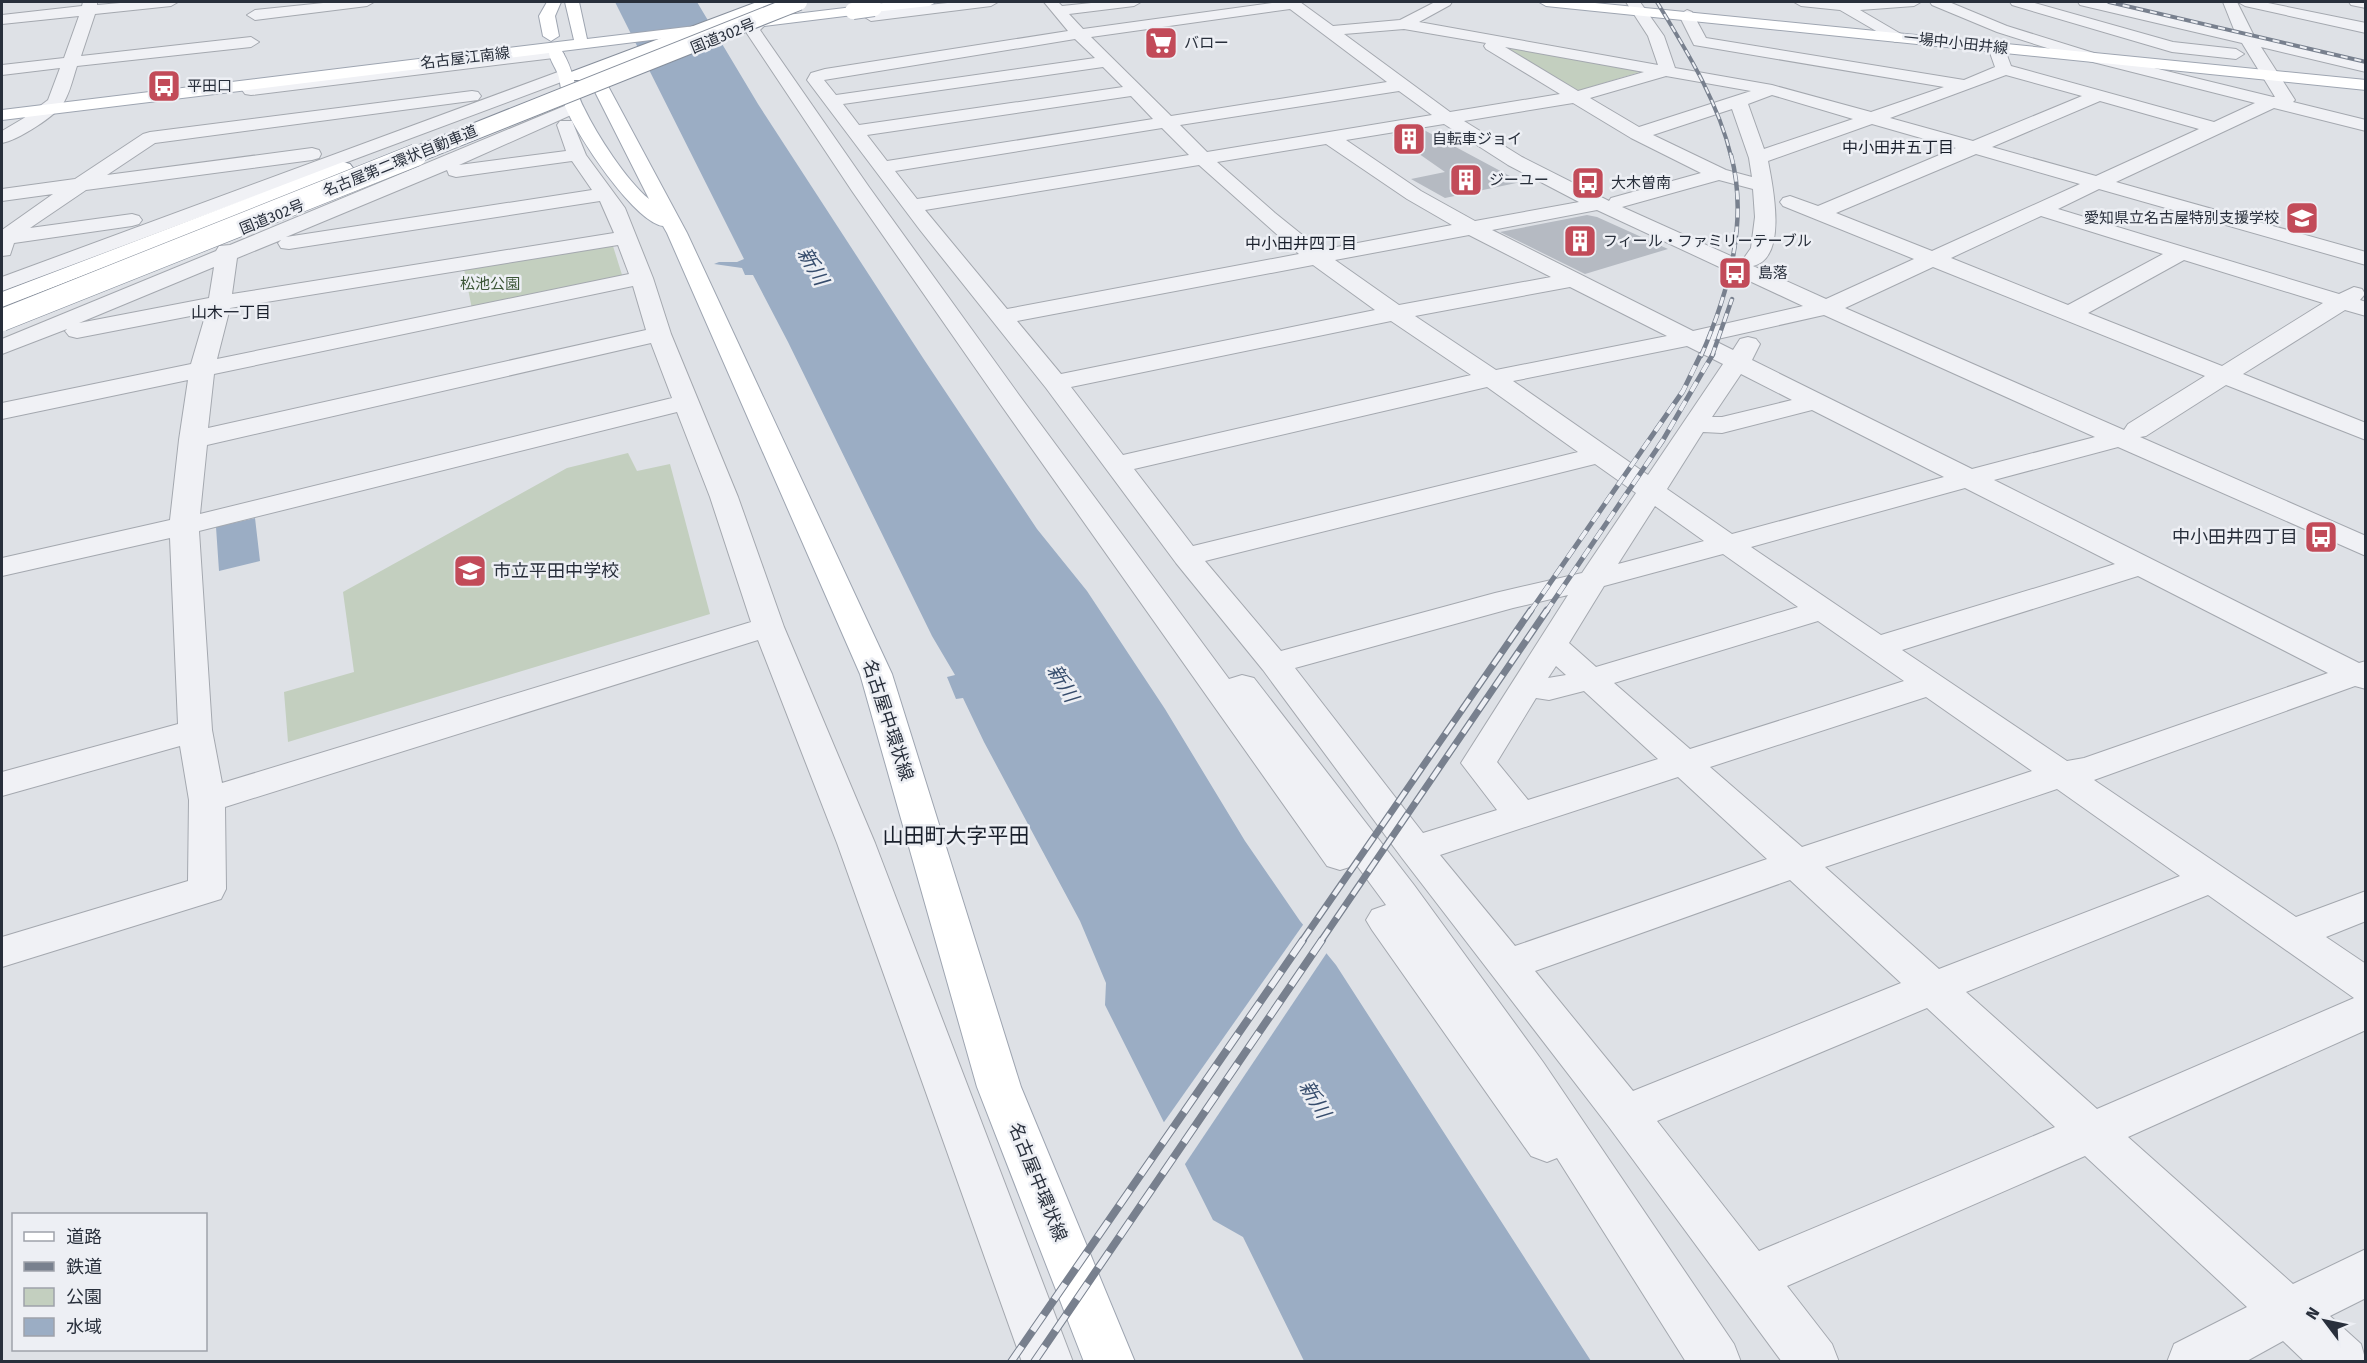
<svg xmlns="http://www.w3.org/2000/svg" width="2367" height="1363" viewBox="0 0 2367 1363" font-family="'Fira Sans','Noto Sans JP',sans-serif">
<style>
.green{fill:#c3cfbf}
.water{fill:#9badc4}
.pier{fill:#dee1e6}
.building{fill:#b5bac2}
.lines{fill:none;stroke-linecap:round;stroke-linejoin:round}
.minor-casing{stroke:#a4a8af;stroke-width:2}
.major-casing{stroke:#9ea5b1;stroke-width:2}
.highway-casing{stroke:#868e9b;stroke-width:2}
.minor{fill:#f0f1f5;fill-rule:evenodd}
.major{fill:#fff;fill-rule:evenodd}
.highway{fill:#fff;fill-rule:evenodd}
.rail-far4-casing{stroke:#78808e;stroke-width:4}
.rail-far3-casing{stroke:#78808e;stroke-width:4.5}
.rail-far2-casing{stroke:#78808e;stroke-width:5}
.rail-far1-casing{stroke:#78808e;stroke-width:7}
.rail-casing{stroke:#78808e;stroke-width:8}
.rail-far4{stroke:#edeff4;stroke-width:2;stroke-dasharray:7;stroke-linecap:butt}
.rail-far3{stroke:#edeff4;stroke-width:3;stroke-dasharray:9;stroke-linecap:butt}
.rail-far2{stroke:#edeff4;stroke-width:4;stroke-dasharray:11;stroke-linecap:butt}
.rail-far1{stroke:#edeff4;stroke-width:4.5;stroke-dasharray:14;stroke-linecap:butt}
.rail{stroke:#edeff4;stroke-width:6;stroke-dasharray:19;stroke-linecap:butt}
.major-bridge-casing{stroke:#9ea5b1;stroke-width:18;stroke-linecap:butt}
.highway-bridge-far1-casing{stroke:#868e9b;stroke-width:18;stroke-linecap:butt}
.highway-bridge-casing{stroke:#868e9b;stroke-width:23;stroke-linecap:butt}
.major-bridge{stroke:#fff;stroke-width:16}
.highway-bridge-far1{stroke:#fff;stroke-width:16}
.highway-bridge{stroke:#fff;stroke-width:22}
.labels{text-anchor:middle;stroke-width:5;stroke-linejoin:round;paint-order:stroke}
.far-street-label{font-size:15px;fill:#282f3b;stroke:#edeff4}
.far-poi-label{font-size:15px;fill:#282f3b;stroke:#edeff4;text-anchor:start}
.far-park-label{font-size:15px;fill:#3c5637;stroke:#edeff4}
.far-neighbourhood-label{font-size:16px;fill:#1a202c;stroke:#edeff4}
.poi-label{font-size:18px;fill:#282f3b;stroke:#edeff4;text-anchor:end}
.street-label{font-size:18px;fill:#282f3b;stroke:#edeff4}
.water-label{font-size:20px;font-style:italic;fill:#364c6c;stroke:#edeff4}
.quarter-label{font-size:21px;fill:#1a202c;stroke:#edeff4}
</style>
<rect width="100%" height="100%" fill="#dee1e6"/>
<!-- green -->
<path class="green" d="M 1502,46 L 1643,71 L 1577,91 Z
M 612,243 L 623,278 L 472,309 L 464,269 Z
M 628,453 L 637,471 L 670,464 L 710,614 L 288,742 L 284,692 L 354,672 L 343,592 L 567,468 Z"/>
<!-- water -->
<path class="water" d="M 615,2 L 697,2 L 758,104 L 923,358 L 1037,529 L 1087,591 L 1165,709 L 1245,841 L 1300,921 L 1336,965 L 1591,1361 L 1304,1361 L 1243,1237 L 1213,1220 L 1105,1005 L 1106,983 L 1080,921 L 984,742 L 963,698 L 956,699 L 947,677 L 955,675 L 932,636 L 788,342 L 753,275 L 745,275 L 742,268 L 714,264 L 719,262 L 737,262 L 744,259 Z
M 255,518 L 260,561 L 219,571 L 216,527 Z"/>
<!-- pier -->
<path class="pier" d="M 1305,922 L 1328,951 L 1183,1167 L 1162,1125 Z"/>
<!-- building -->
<path class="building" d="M 1424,130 L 1521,182 L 1445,198 L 1411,179 L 1445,172 L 1392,135 Z
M 1587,215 L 1597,217 L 1668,249 L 1585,274 L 1500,232 Z"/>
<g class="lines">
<!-- minor casing -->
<g class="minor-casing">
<path id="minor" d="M 83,2 L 97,2 L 97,5 L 132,2 L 178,2 L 171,6 L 95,14 L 81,56 L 251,37 L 259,42 L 251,47 L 77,66 C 73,78 70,92 64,102 C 57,116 16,141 2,143 L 2,131 L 24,118 L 48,100 L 60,68 L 2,75 L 2,65 L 64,58 L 79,16 L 2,24 L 2,15 L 82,6 Z
M 333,2 L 374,2 L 367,6 L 255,20 L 247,15 L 255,10 Z
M 957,2 L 998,2 L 991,6 L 871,21 L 863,16 L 871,11 Z
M 1044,2 L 1058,2 L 1062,6 L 1101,2 L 1141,2 L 1134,6 L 1069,14 L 1083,29 L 1280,2 L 1300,2 L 1333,26 L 1400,20 L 1435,2 L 1452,2 L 1450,5 L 1419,22 L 1658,65 L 1648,36 L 1626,2 L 1640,2 L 1664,36 L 1675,68 L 1772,85 L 1871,112 L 1944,87 L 1694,45 L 1679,15 L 1687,10 L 1692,12 L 1706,38 L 1964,80 L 1995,67 L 1989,50 L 1997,45 L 2005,50 L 2011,66 L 2214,122 L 2255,103 L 2085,60 L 1997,32 L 1932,5 L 1930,2 L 1949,2 L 2007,26 L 2097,54 L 2273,97 L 2275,97 L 2242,43 L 2080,5 L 2078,2 L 2102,2 L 2235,32 L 2223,2 L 2237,2 L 2254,36 L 2366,62 L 2366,72 L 2261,47 L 2295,100 L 2293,102 L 2366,120 L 2366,131 L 2274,108 L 2116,182 L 2366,252 L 2366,265 L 2099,189 L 2058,209 L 2339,294 L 2354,287 L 2362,289 L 2365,294 L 2360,300 L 2366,302 L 2366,316 L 2345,310 L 2243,374 L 2366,423 L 2366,440 L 2226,385 L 2146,436 L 2140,437 L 2366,536 L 2366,556 L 2118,447 L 1994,480 L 2359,663 L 2366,661 L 2366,689 L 2355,686 L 2094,780 L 2296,917 L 2366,891 L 2366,921 L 2326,937 L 2366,964 L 2366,1030 L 2128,1137 L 2293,1284 L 2366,1249 L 2366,1298 L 2330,1316 L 2361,1344 L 2366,1362 L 2305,1362 L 2283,1341 L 2245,1362 L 2167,1362 L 2174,1344 L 2247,1307 L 2085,1156 L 1787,1286 L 1832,1344 L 1839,1362 L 1782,1362 L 1609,1127 L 1402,858 L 1263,670 L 1176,563 L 1046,388 L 920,230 L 807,80 L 811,73 L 825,69 L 1068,31 ZM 1290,9 L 1387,82 L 1171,116 L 1091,37 ZM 1404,29 L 1486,43 L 1484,46 L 1486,49 L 1560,94 L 1450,112 L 1344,34 ZM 1075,39 L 1095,58 L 836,95 L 824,80 ZM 1505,47 L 1644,72 L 1578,91 ZM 1103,67 L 1123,87 L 859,125 L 843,104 ZM 2006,75 L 2082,96 L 1973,141 L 1890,118 ZM 1666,76 L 1751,91 L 1639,127 L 1590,98 ZM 1399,91 L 1432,115 L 1207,152 L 1180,125 ZM 1772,95 L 1853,119 L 1764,149 L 1748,104 ZM 1131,96 L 1153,119 L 887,161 L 867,135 ZM 2100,101 L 2199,129 L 2096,176 L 1992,147 ZM 1573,103 L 1631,138 L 1701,173 L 1611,198 L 1609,201 L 1522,157 L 1464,121 ZM 1732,109 L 1749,158 L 1752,177 L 1726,170 L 1653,135 ZM 1444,124 L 1508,165 L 1579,202 L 1475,221 L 1421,191 L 1346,140 ZM 1872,124 L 1956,148 L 1818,206 L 1790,196 L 1783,198 L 1780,202 L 1783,206 L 1914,259 L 1826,299 L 1753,266 C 1788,258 1773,187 1768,161 ZM 1162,128 L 1189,155 L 917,199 L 895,171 ZM 1326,144 L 1407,199 L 1452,225 L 1321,250 L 1275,213 L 1217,162 ZM 1976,154 L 2080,184 L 1932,251 L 1836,213 ZM 1199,165 L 1299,254 L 1007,309 L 925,210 ZM 1719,180 L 1753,189 L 1755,217 L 1751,248 L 1742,261 L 1622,207 ZM 1597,210 L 1803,306 L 1693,331 L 1492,230 ZM 2041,216 L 2163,254 L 2068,305 L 1951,258 ZM 1469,235 L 1551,277 L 1399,305 L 1335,260 ZM 2184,260 L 2323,303 L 2222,366 L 2088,313 ZM 1313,265 L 1375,310 L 1061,374 L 1017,321 ZM 1933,267 L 2205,376 L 2128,424 L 2124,430 L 1845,308 ZM 1570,287 L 1667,336 L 1496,370 L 1415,316 ZM 1824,315 L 2095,437 L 1972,469 L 1752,360 L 1760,344 L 1756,339 L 1748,337 L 1740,339 L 1733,350 L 1713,340 ZM 1391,321 L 1471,375 L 1123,455 L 1071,387 ZM 1687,346 L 1723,364 L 1648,475 L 1513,381 ZM 1741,374 L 1792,400 L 1722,417 L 1712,417 ZM 1487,387 L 1578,452 L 1193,546 L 1134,469 ZM 1812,410 L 1944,477 L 1732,534 L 1667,489 L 1703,432 L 1722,433 ZM 1595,464 L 1636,493 L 1582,573 L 1495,593 L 1281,651 L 1205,561 ZM 1965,488 L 2115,564 L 1881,635 L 1751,547 ZM 1655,506 L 1704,541 L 1618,564 ZM 1723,554 L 1798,607 L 1596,667 L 1569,643 L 1604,586 ZM 2138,576 L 2328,673 L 2084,758 L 2067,761 L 1902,650 ZM 1568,595 L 1461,763 L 1497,810 L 1423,833 L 1295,668 L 1513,608 ZM 1818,621 L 1904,681 L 1690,749 L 1614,683 ZM 1556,666 L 1566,675 L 1548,678 ZM 1584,691 L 1658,759 L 1528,800 L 1497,762 L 1536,698 L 1549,700 ZM 1926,697 L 2032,771 L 1802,847 L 1710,767 ZM 1678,777 L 1767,859 L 1515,946 L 1440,855 ZM 2057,789 L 2180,876 L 1939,969 L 1825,867 ZM 1790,880 L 1901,983 L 1633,1091 L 1535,971 ZM 2208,895 L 2354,998 L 2097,1109 L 1966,992 ZM 1927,1008 L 2055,1127 L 1759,1251 L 1657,1121 Z
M 1794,2 L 1921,2 L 1914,6 L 1860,10 L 1901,34 L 1903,37 L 1901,40 L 1895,42 L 1840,10 L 1801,6 Z
M 2010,2 L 2031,2 L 2173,42 L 2236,49 L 2244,54 L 2236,59 L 2172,52 L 2012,5 Z
M 2238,2 L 2263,2 L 2366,23 L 2366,33 L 2245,6 Z
M 2349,2 L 2366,2 L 2366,8 L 2351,5 Z
M 761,16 L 769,21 L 760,30 L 869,187 L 1019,395 L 1229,679 L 1242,675 L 1254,678 L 1414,885 L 1543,1062 L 1734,1344 L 1741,1362 L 1686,1362 L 1557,1158 L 1547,1162 L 1531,1156 L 1372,930 L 1366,920 L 1372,910 L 1386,905 L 1355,863 L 1353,866 L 1340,870 L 1327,866 L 1001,405 L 852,191 L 744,29 L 756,18 Z
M 556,49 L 564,54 L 562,57 L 251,95 L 245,94 L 242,90 L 245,86 L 251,85 Z
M 566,69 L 574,74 L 572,78 L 2,291 L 2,277 Z
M 472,91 L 478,92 L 481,96 L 478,100 L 155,143 L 107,175 L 312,148 L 319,150 L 321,154 L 319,158 L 312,160 L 86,190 L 30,228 L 132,214 L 139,216 L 142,220 L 139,224 L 132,226 L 14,243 L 10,255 L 2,256 L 2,230 L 53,194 L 2,201 L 2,189 L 75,179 L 143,134 L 150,132 Z
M 574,102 L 580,103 L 583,107 L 580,111 L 459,165 L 566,151 L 557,125 L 560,121 L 572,121 L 586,155 L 625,208 L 653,278 L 671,334 L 738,497 L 784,627 L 875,843 L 1073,1362 L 1022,1362 L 837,843 L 758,640 L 225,807 L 226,889 L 221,899 L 2,967 L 2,937 L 188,881 L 189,800 L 180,746 L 2,796 L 2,772 L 178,724 L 170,538 L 2,576 L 2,558 L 170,520 L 179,440 L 188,380 L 2,419 L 2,403 L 191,364 L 206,313 L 77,338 L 69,336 L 65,331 L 67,329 L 2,354 L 2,339 L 216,251 L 219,246 L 230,245 ZM 572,161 L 592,190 L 286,237 L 447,170 L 449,175 L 456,177 ZM 600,201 L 614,233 L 232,294 L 237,258 L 281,240 L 278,243 L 281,248 L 289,249 ZM 618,245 L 629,274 L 217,359 L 230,308 ZM 214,267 L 209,298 L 79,323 ZM 633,286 L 646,330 L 208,428 L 214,374 ZM 651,343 L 672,398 L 200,514 L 207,445 ZM 677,412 L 710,497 L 751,622 L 222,783 L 212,730 L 199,531 Z"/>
</g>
<!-- major casing -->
<g class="major-casing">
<path id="major" d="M 547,2 L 561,2 L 555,16 L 559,36 L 551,41 L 543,36 L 539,16 Z
M 565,2 L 579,2 L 587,39 L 853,7 L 860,11 L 853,15 L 562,51 C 575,72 574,89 584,108 C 597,135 626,180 649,199 L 592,86 L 594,82 L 606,82 L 608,86 L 687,233 L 892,674 L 1021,1087 L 1135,1362 L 1084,1362 L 977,1087 L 860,674 L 667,233 L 663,226 C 634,222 575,133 565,106 C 561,95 561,84 558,74 C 555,67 550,60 549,53 L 2,120 L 2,110 L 574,40 Z
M 893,2 L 936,2 L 929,6 L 874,12 L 867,8 L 874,4 Z
M 1539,2 L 1585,2 L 2366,80 L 2366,90 L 1546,6 Z"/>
</g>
<!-- highway casing -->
<g class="highway-casing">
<path id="highway" d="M 757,2 L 776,2 L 774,5 L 583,80 L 571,80 L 569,76 L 571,72 Z
M 343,162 L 350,164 L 353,168 L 350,172 L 2,307 L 2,292 Z"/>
</g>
<!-- minor -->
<use href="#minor" class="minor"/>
<!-- major -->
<use href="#major" class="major"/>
<!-- highway -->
<use href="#highway" class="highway"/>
<!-- rail-far4 casing -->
<g class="rail-far4-casing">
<path id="rail-far4" d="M 1657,2 C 1687,52 1717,99 1731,156
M 2109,2 L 2366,62"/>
</g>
<!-- rail-far3 casing -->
<g class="rail-far3-casing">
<path id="rail-far3" d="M 1701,356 C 1728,294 1749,222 1731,155
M 1712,356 L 1732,299"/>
</g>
<!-- rail-far2 casing -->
<g class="rail-far2-casing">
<path id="rail-far2" d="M 1530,612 L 1683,391 L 1701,354
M 1546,612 L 1663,440 L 1713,354"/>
</g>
<!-- rail-far1 casing -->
<g class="rail-far1-casing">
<path id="rail-far1" d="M 1302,941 L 1531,610
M 1321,941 L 1547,610"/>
</g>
<!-- rail casing -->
<g class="rail-casing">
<path id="rail" d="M 1011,1362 L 1303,940
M 1034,1362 L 1322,940"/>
</g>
<!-- rail-far4 -->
<use href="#rail-far4" class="rail-far4"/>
<!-- rail-far3 -->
<use href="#rail-far3" class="rail-far3"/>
<!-- rail-far2 -->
<use href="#rail-far2" class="rail-far2"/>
<!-- rail-far1 -->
<use href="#rail-far1" class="rail-far1"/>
<!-- rail -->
<use href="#rail" class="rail"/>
<!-- major-bridge casing -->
<g class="major-bridge-casing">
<path id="major-bridge" d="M 853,11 L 874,8"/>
</g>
<!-- highway-bridge-far1 casing -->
<g class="highway-bridge-far1-casing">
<path id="highway-bridge-far1" d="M 413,156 L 799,2"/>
</g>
<!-- highway-bridge casing -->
<g class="highway-bridge-casing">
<path id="highway-bridge" d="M 2,320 L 416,155"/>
</g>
<!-- major-bridge -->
<use href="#major-bridge" class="major-bridge"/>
<!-- highway-bridge-far1 -->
<use href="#highway-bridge-far1" class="highway-bridge-far1"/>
<!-- highway-bridge -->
<use href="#highway-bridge" class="highway-bridge"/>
</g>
<!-- icons -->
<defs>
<g id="supermarket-square" transform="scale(1.725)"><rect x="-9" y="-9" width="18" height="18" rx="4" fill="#c24b59" stroke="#edeff4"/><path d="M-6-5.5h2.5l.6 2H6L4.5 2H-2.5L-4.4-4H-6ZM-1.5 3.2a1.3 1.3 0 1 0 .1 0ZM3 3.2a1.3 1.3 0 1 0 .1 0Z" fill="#fff"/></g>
<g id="bus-square" transform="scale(1.725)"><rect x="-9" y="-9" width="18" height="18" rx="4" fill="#c24b59" stroke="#edeff4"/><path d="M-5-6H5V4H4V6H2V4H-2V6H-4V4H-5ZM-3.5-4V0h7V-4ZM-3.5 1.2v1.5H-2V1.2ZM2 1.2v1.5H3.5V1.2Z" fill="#fff"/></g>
<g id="building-square" transform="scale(1.725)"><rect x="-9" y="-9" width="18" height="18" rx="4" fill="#c24b59" stroke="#edeff4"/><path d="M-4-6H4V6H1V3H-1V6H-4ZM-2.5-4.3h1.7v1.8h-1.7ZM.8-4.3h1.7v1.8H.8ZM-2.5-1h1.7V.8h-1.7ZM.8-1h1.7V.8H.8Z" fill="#fff"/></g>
<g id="school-square" transform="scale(1.725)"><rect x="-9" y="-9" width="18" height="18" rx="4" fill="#c24b59" stroke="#edeff4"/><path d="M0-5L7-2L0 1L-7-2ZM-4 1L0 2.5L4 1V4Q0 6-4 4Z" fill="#fff"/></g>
</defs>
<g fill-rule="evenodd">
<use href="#supermarket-square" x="1161" y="43"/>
<use href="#bus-square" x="164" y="86"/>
<use href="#building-square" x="1409" y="139"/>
<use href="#building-square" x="1466" y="180"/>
<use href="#bus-square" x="1588" y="183"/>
<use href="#school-square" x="2302" y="218"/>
<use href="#building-square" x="1580" y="241"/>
<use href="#bus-square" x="1735" y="273"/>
<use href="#bus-square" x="2321" y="537"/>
<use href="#school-square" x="470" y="571"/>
</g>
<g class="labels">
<!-- far-street labels -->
<g class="far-street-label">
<text transform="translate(723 36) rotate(-22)" y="5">国道302号</text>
<text transform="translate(1956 43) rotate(6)" y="5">一場中小田井線</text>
<text transform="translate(465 58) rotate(-7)" y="5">名古屋江南線</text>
<text transform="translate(400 161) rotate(-22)" y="5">名古屋第二環状自動車道</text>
<text transform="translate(272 217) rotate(-22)" y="5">国道302号</text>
</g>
<!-- far-poi labels -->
<g class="far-poi-label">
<text x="1184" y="48">バロー</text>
<text x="187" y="91">平田口</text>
<text x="1432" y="144">自転車ジョイ</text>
<text x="1489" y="185">ジーユー</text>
<text x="1611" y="188">大木曽南</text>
<text x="2279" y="223" text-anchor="end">愛知県立名古屋特別支援学校</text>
<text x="1603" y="246">フィール・ファミリーテーブル</text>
<text x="1758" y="278">島落</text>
</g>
<!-- far-park labels -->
<g class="far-park-label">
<text x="490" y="289">松池公園</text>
</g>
<!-- far-neighbourhood labels -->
<g class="far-neighbourhood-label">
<text x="1898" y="153">中小田井五丁目</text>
<text x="1301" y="249">中小田井四丁目</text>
<text x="231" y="318">山木一丁目</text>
</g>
<!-- poi labels -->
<g class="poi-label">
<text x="2298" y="543">中小田井四丁目</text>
<text x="493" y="577" text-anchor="start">市立平田中学校</text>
</g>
<!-- street labels -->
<g class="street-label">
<text transform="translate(888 720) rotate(72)" y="6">名古屋中環状線</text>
<text transform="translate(1038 1182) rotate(68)" y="6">名古屋中環状線</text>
</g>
<!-- water labels -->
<g class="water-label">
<text transform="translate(813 266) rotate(60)" y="7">新川</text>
<text transform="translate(1063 683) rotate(59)" y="7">新川</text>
<text transform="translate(1315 1099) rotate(59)" y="7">新川</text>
</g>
<!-- quarter labels -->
<g class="quarter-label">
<text x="956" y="843">山田町大字平田</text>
</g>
</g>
<!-- border -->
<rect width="2367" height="1363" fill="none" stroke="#282f3b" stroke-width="6"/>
<!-- legend -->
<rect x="12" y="1213" width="195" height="138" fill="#edeff4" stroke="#9ea2aa" stroke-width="1.5"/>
<rect x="24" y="1232" width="30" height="9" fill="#ffffff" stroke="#9ea2aa" stroke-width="1.5"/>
<text x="66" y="1243" font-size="18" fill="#282f3b">道路</text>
<rect x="24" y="1262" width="30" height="9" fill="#78808e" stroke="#9ea2aa" stroke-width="1.5"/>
<text x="66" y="1273" font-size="18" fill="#282f3b">鉄道</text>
<rect x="24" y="1288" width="30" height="18" fill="#c3cfbf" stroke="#9ea2aa" stroke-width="1.5"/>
<text x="66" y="1303" font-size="18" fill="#282f3b">公園</text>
<rect x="24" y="1318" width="30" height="18" fill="#9badc4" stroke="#9ea2aa" stroke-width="1.5"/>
<text x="66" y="1333" font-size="18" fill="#282f3b">水域</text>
<!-- north arrow -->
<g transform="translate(2325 1321) rotate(302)" stroke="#edeff4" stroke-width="4.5" paint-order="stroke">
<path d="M0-4.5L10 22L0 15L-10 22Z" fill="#282f3b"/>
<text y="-9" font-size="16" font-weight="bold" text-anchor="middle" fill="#282f3b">N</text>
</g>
</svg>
